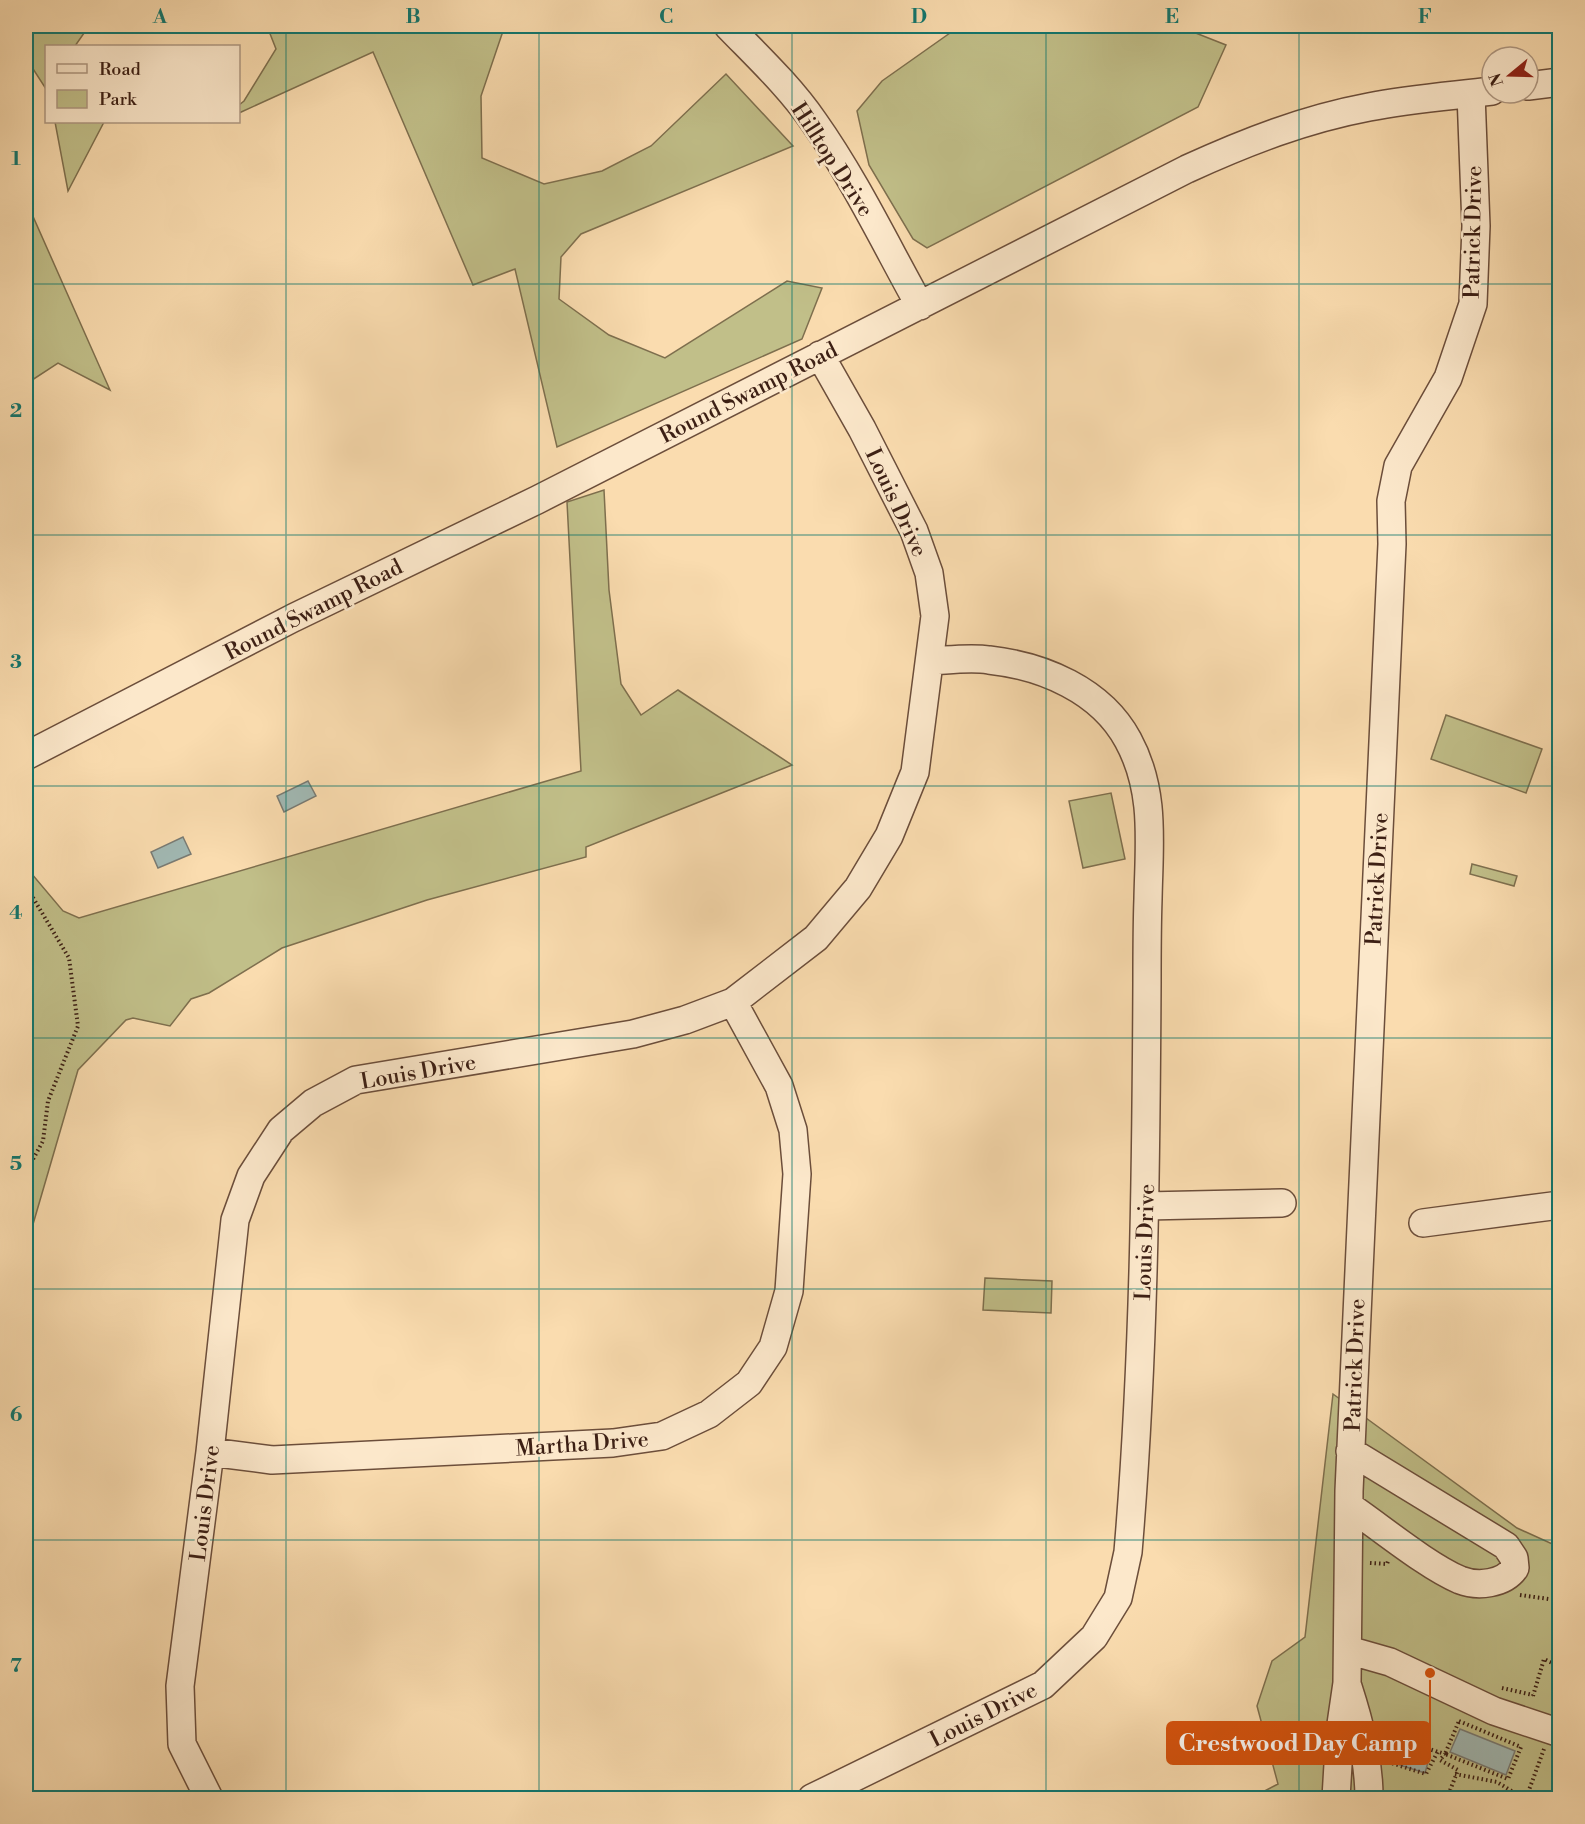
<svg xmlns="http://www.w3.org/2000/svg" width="1585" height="1824" viewBox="0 0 1585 1824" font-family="'Libre Bodoni',serif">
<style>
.green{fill:#c1bf89;stroke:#7e6f4e;stroke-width:1.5}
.water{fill:#a1b9b4;stroke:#797b74;stroke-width:1.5}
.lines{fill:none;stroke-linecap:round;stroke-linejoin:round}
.minor-casing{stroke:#6c4e3b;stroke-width:30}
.path{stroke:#3c1f14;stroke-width:4;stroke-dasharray:1.5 3;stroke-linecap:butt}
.minor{stroke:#fce8cb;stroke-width:27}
.grid{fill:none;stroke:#0f766e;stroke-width:1.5;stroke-opacity:0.55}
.labels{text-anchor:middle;stroke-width:5;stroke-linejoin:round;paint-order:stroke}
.street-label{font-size:22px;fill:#3c1f14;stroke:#fce8cb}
.leader{fill:none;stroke:#d7530d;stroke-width:2}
.callout-dot{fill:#d7530d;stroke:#fce8cb;stroke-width:2}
.callout{fill:#d7530d;stroke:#d7530d;stroke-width:2}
.callout-label{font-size:24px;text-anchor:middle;font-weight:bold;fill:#fff}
.neatline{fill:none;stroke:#0f766e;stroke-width:2}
.grid-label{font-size:20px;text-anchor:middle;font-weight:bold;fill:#0f766e}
</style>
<rect width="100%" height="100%" fill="#fadcaf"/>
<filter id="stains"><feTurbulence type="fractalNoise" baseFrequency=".00333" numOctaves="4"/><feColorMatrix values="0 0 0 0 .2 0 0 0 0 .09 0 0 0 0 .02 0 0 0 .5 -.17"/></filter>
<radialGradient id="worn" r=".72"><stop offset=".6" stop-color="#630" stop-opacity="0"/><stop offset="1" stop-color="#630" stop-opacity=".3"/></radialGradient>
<!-- green -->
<path class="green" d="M 26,26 L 89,26 L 75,46 L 46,46 L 46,89 L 26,58 Z
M 267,26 L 512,26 L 502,34 L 481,96 L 482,158 L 544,184 L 602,171 L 651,146 L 726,74 L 793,146 L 581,234 L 561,257 L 559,299 L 609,335 L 665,358 L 787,281 L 822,288 L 802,339 L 557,447 L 515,269 L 473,285 L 373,52 L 239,113 L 239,105 L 244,101 L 276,49 Z
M 960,26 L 1178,26 L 1226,45 L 1198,107 L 927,248 L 913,239 L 869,165 L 857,111 L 882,81 Z
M 55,122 L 104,122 L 68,191 Z
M 26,211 L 31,212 L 110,390 L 58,363 L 26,384 Z
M 604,490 L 609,590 L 621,684 L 641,715 L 678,690 L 792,765 L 586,847 L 586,857 L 427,900 L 282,948 L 209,993 L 191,999 L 170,1026 L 133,1018 L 126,1020 L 78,1070 L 29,1238 L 26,1268 L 26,867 L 63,911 L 79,918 L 581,771 L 567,502 Z
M 1446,715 L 1542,749 L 1526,793 L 1431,759 Z
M 1111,793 L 1125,859 L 1083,868 L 1069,801 Z
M 1472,864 L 1517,876 L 1514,886 L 1470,874 Z
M 985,1278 L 1052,1281 L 1051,1313 L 983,1310 Z
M 1333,1394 L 1517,1528 L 1559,1547 L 1559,1798 L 1251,1798 L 1278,1784 L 1257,1706 L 1272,1661 L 1305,1637 Z"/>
<!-- water -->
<path class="water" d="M 308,781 L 316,796 L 284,812 L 277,796 Z
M 183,837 L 191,854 L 158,868 L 151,852 Z
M 1460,1729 L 1515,1751 L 1506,1775 L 1450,1752 Z
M 1385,1741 L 1430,1755 L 1425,1773 L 1387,1761 Z"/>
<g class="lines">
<!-- minor casing -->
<g class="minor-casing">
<path id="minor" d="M 728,26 C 758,57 790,87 814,122 C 855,180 886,245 920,306
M 1528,86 L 1560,82
M 26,756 L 293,618 L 537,500 L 1187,169 C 1246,142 1305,119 1369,107 C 1409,99 1451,96 1492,91
M 1146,1206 L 1282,1203
M 1423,1223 L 1560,1205
M 210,1452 L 272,1460 L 613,1443 L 662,1436 L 709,1414 L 749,1383 L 773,1347 L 789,1291 L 797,1174 L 793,1130 L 779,1086 L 733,1002
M 1349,1506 C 1380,1527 1427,1566 1460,1580 C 1478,1587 1504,1584 1515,1568 L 1514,1558 L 1506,1546 L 1350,1451
M 1348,1650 L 1390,1662 L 1494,1711 L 1560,1733
M 1348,1687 C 1360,1724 1369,1760 1369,1798
M 209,1798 L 182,1744 L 180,1686 L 210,1452 L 235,1220 L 251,1176 L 281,1130 L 313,1103 L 356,1080 L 633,1034 L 685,1020 L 733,1002 L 816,938 L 858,888 L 889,836 L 915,772 L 935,616 L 929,573 L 914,531 L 862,429 L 820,355
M 812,1798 L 1043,1685 L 1094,1637 L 1118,1598 L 1128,1552 C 1144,1363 1146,1172 1147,982 C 1147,955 1147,927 1148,899 C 1149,844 1156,791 1128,740 C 1101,690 1043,666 989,660 C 971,657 950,660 932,661
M 1336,1798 L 1340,1731 L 1347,1683 L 1349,1491 L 1392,544 L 1391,501 L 1398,466 L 1448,378 L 1473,304 L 1476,226 L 1471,94"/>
</g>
<!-- path -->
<path class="path" d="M 26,886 L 69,958 L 78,1026 L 48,1101 L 43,1141 L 26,1172
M 26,1206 L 26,1211
M 1370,1563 L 1387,1564 L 1388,1561
M 1520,1595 L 1556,1600 L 1560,1617
M 1502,1688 L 1533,1695
M 1533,1696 L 1544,1659 L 1560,1667
M 1459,1721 L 1521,1747 L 1508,1779 L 1445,1754 Z
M 1387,1739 L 1387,1736 L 1445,1754 L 1440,1760 L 1458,1770 L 1447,1798
M 1544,1749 L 1529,1790 L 1531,1798 L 1544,1797 L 1560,1788
M 1388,1762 L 1426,1774 L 1438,1751
M 1455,1774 L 1497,1782 L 1518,1795 L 1530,1798
M 1391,1792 L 1410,1798"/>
<!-- minor -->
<use href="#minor" class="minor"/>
</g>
<!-- grid -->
<path class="grid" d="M 286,26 L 286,1798M 539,26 L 539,1798M 792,26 L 792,1798M 1046,26 L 1046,1798M 1299,26 L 1299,1798M 26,284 L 1560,284M 26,535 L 1560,535M 26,786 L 1560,786M 26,1038 L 1560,1038M 26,1289 L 1560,1289M 26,1540 L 1560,1540"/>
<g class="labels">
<!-- street labels -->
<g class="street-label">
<text transform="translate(833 159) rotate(57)" y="8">Hilltop Drive</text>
<text transform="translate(1472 232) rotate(-89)" y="8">Patrick Drive</text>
<text transform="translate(748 392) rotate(-27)" y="8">Round Swamp Road</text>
<text transform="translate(897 502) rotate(65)" y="8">Louis Drive</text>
<text transform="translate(313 609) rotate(-27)" y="8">Round Swamp Road</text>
<text transform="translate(1376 879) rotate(-87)" y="8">Patrick Drive</text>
<text transform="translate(418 1071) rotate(-10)" y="8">Louis Drive</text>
<text transform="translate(1144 1242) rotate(-88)" y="8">Louis Drive</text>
<text transform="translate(1354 1365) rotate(-88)" y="8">Patrick Drive</text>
<text transform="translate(582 1443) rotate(-4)" y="8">Martha Drive</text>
<text transform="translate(204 1503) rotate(-83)" y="8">Louis Drive</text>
<text transform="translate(983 1714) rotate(-27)" y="8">Louis Drive</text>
</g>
</g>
<!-- callouts -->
<path class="leader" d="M1430 1673L1430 1743"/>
<circle class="callout-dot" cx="1430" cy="1673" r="6"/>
<rect class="callout" x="1167" y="1722" width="263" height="42" rx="6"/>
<g class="callout-label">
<text x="1298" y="1751">Crestwood Day Camp</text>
</g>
<!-- margin -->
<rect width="1585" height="1824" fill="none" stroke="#fadcaf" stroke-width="66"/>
<!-- legend -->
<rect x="45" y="45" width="195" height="78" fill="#fce8cb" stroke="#af9882" stroke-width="1.5"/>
<rect x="57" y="64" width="30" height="9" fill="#fce8cb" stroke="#af9882" stroke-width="1.5"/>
<text x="99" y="75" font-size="18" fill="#3c1f14">Road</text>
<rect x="57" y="90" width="30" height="18" fill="#c1bf89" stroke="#af9882" stroke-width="1.5"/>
<text x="99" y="105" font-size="18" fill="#3c1f14">Park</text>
<!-- north arrow -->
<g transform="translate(1510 75) rotate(251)"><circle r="28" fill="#fce8cb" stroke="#af9882" stroke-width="1.5"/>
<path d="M0-4.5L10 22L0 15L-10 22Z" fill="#8f2418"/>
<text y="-9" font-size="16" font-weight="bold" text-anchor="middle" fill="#3c1f14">N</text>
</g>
<rect x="33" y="33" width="1519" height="1758" class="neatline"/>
<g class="grid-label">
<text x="160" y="23">A</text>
<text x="413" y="23">B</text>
<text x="666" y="23">C</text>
<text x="919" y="23">D</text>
<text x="1172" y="23">E</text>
<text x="1425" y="23">F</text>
<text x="16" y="165">1</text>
<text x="16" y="417">2</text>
<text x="16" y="668">3</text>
<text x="16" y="919">4</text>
<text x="16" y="1170">5</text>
<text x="16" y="1421">6</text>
<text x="16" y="1672">7</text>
</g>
<rect width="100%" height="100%" filter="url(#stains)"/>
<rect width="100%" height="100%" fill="url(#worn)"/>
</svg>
